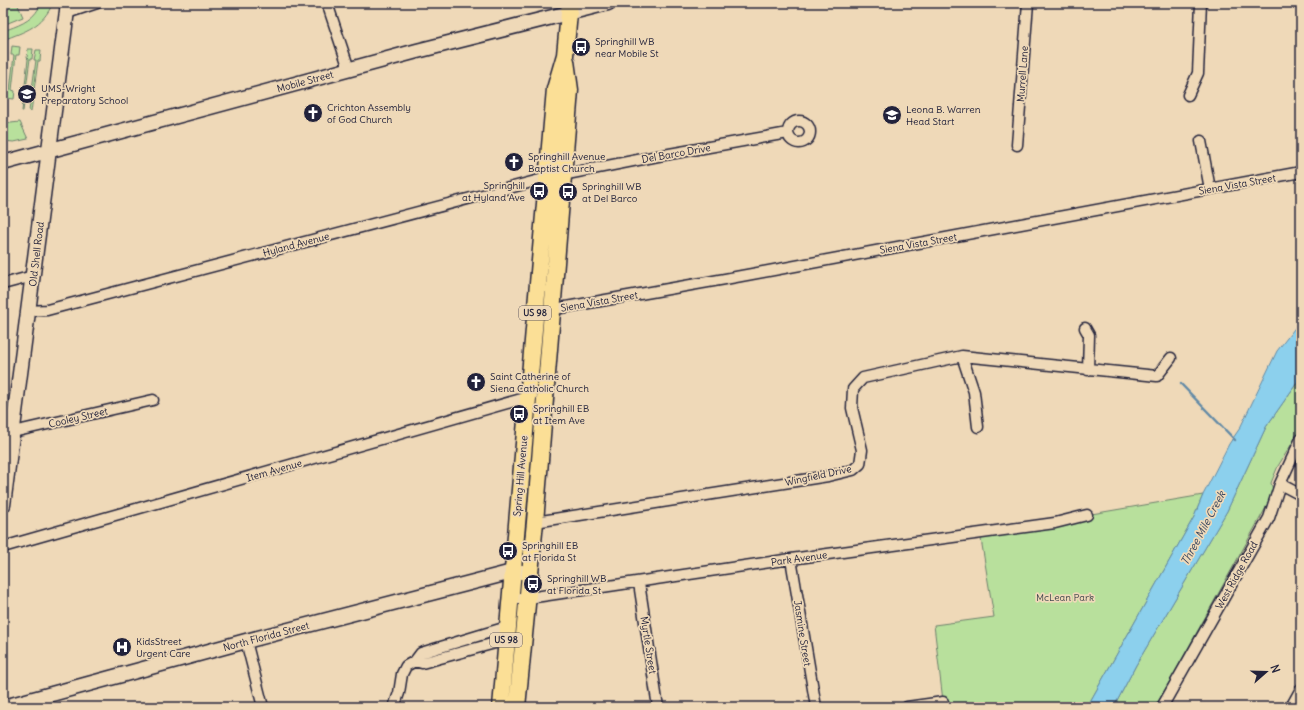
<svg xmlns="http://www.w3.org/2000/svg" width="1304" height="710" viewBox="0 0 1304 710" font-family="Delius,sans-serif">
<style>
.green{fill:#b8e09c;stroke:#6d816c}
.water{fill:#8cd0ed;stroke:#628aa6}
.lines{fill:none;stroke-linecap:round;stroke-linejoin:round}
.stream{stroke:#628aa6;stroke-width:2.5}
.street-casing{stroke:#22223b;stroke-width:13}
.secondary-casing{stroke:#22223b;stroke-width:17}
.primary-casing{stroke:#22223b;stroke-width:19}
.street{stroke:#efd9b8;stroke-width:10}
.secondary{stroke:#efd9b8;stroke-width:14}
.primary{stroke:#fbdf96;stroke-width:16}
.labels{text-anchor:middle;stroke-width:3.5;stroke-linejoin:round;paint-order:stroke}
.shield{fill:#efd9b8;stroke:#605960;stroke-width:1}
.shield-label{font-size:9px;font-weight:bold;fill:#22223b}
.poi-label{font-size:10px;fill:#22223b;stroke:#efd9b8;text-anchor:start}
.street-label{font-size:10px;fill:#22223b;stroke:#efd9b8}
.park-label{font-size:10px;fill:#40484e;stroke:#efd9b8}
.water-label{font-size:11px;font-style:italic;fill:#37455f;stroke:#efd9b8}
</style>
<rect width="100%" height="100%" fill="#efd9b8"/>
<filter id="ink" filterUnits="userSpaceOnUse"><feTurbulence type="fractalNoise" baseFrequency=".025" numOctaves="2"/><feDisplacementMap in="SourceGraphic" scale="8" xChannelSelector="R" yChannelSelector="G"/><feConvolveMatrix kernelMatrix="1 2 1 2 8 2 1 2 1" color-interpolation-filters="sRGB"/></filter>
<g filter="url(#ink)">
<!-- green -->
<path class="green" d="M 3,3 L 17,3 L 23,17 L 3,25 Z
M 34,3 L 53,3 C 42,27 26,31 3,40 L 3,31 C 17,26 31,22 39,8 Z
M 12,46 L 20,47 L 19,55 L 16,55 L 12,90 L 15,91 L 14,99 L 6,98 L 7,90 L 10,90 L 14,55 L 11,55 Z
M 28,49 L 33,49 L 32,59 L 30,59 L 23,111 L 22,111 L 28,59 L 27,58 Z
M 36,50 L 41,50 L 40,61 L 38,61 L 31,112 L 29,111 L 36,60 L 34,60 Z
M 3,121 L 11,123 L 20,122 L 28,139 L 14,142 L 3,141 Z
M 1301,377 L 1301,429 L 1278,466 L 1271,483 L 1274,493 L 1171,679 L 1155,707 L 1114,707 L 1136,665 L 1227,511 L 1266,427 Z
M 1203,495 L 1194,517 L 1087,707 L 907,707 L 943,701 L 934,625 L 994,617 L 980,533 Z"/>
<!-- water -->
<path class="water" d="M 1301,320 L 1301,377 L 1266,427 L 1227,511 L 1136,665 L 1114,707 L 1087,707 L 1194,517 L 1203,495 L 1229,444 L 1240,428 L 1277,351 Z"/>
<g class="lines">
<!-- stream -->
<path class="stream" d="M 1181,384 L 1235,440"/>
<!-- street casing -->
<g class="street-casing">
<path id="street" d="M 327,3 L 349,69
M 67,13 L 97,3
M 1188,95 L 1198,73 L 1201,3
M788 132a11 11 0 1 1 22 0a11 11 0 1 1-22 0Z
M 1201,141 L 1210,189
M 1017,145 L 1028,3
M 3,284 L 33,276
M 549,310 L 725,279 L 1301,172
M 29,311 L 47,310 L 547,178 L 658,156 L 788,133
M 1085,328 L 1089,335 L 1088,370
M 962,356 L 974,392 L 978,427
M 3,432 L 13,432 L 153,400
M 1280,484 L 1301,495
M 535,522 L 828,476 L 853,470 L 860,464 L 862,450 L 852,408 L 853,389 L 863,378 L 962,356 L 1157,376 L 1171,358
M 3,547 L 532,396
M 791,559 L 816,707
M 639,583 L 658,707
M 510,597 L 527,599 L 535,597 L 791,559 L 1055,523 L 1087,515
M 246,641 L 263,707
M 415,661 L 422,663 L 506,640
M 394,707 L 399,693 L 402,674 L 406,666 L 415,661 L 421,653 L 507,627
M 907,707 L 943,702
M 1162,707 L 1269,518 L 1280,484 L 1301,439
M 1291,707 L 1301,689"/>
</g>
<!-- secondary casing -->
<g class="secondary-casing">
<path id="secondary" d="M 3,163 L 417,51 L 608,3
M 3,505 L 68,3
M 4,707 L 246,641 L 512,572 L 529,572"/>
</g>
<!-- primary casing -->
<g class="primary-casing">
<path id="primary" d="M 501,707 L 555,89 L 565,55 L 570,3
M 517,707 L 535,522 L 570,90 L 566,61"/>
</g>
<!-- street -->
<use href="#street" class="street"/>
<!-- secondary -->
<use href="#secondary" class="secondary"/>
<!-- primary -->
<use href="#primary" class="primary"/>
</g>
</g>
<!-- icons -->
<defs>
<g id="bus-disc" transform="scale(1)"><circle r="9.5" fill="#22223b" stroke="#efd9b8"/><path d="M-5-6H5V4H4V6H2V4H-2V6H-4V4H-5ZM-3.5-4V0h7V-4ZM-3.5 1.2v1.5H-2V1.2ZM2 1.2v1.5H3.5V1.2Z" fill="#fff"/></g>
<g id="school-disc" transform="scale(1)"><circle r="9.5" fill="#22223b" stroke="#efd9b8"/><path d="M0-5L7-2L0 1L-7-2ZM-4 1L0 2.5L4 1V4Q0 6-4 4Z" fill="#fff"/></g>
<g id="church-disc" transform="scale(1)"><circle r="9.5" fill="#22223b" stroke="#efd9b8"/><path d="M-1.2-6h2.4v3.5h3.3v2.4h-3.3V6h-2.4V-.1h-3.3v-2.4h3.3Z" fill="#fff"/></g>
<g id="hospital-disc" transform="scale(1)"><circle r="9.5" fill="#22223b" stroke="#efd9b8"/><path d="M-5-5h3v3.5h4V-5h3V5h-3V1.5h-4V5h-3Z" fill="#fff"/></g>
</defs>
<g fill-rule="evenodd">
<use href="#bus-disc" x="581" y="47"/>
<use href="#school-disc" x="27" y="94"/>
<use href="#church-disc" x="313" y="113"/>
<use href="#school-disc" x="892" y="115"/>
<use href="#church-disc" x="514" y="162"/>
<use href="#bus-disc" x="539" y="191"/>
<use href="#bus-disc" x="568" y="192"/>
<use href="#church-disc" x="476" y="382"/>
<use href="#bus-disc" x="519" y="414"/>
<use href="#bus-disc" x="508" y="551"/>
<use href="#bus-disc" x="533" y="584"/>
<use href="#hospital-disc" x="122" y="647"/>
</g>
<g class="labels">
<!-- shield labels -->
<g class="shield">
<rect x="519" y="306" width="32" height="14" rx="3"/>
<rect x="490" y="633" width="32" height="14" rx="3"/>
</g>
<g class="shield-label">
<text x="535" y="316">US 98</text>
<text x="506" y="643">US 98</text>
</g>
<!-- poi labels -->
<g class="poi-label">
<text x="595" y="45">Springhill WB<tspan x="595" dy="12">near Mobile St</tspan></text>
<text x="41" y="92">UMS-Wright<tspan x="41" dy="12">Preparatory School</tspan></text>
<text x="327" y="111">Crichton Assembly<tspan x="327" dy="12">of God Church</tspan></text>
<text x="906" y="113">Leona B. Warren<tspan x="906" dy="12">Head Start</tspan></text>
<text x="528" y="160">Springhill Avenue<tspan x="528" dy="12">Baptist Church</tspan></text>
<text x="525" y="189" text-anchor="end">Springhill<tspan x="525" dy="12">at Hyland Ave</tspan></text>
<text x="582" y="190">Springhill WB<tspan x="582" dy="12">at Del Barco</tspan></text>
<text x="490" y="380">Saint Catherine of<tspan x="490" dy="12">Siena Catholic Church</tspan></text>
<text x="533" y="412">Springhill EB<tspan x="533" dy="12">at Item Ave</tspan></text>
<text x="522" y="549">Springhill EB<tspan x="522" dy="12">at Florida St</tspan></text>
<text x="547" y="582">Springhill WB<tspan x="547" dy="12">at Florida St</tspan></text>
<text x="136" y="645">KidsStreet<tspan x="136" dy="12">Urgent Care</tspan></text>
</g>
<!-- street labels -->
<g class="street-label">
<text transform="translate(1022 74) rotate(-86)" y="4">Murrell Lane</text>
<text transform="translate(305 81) rotate(-15)" y="4">Mobile Street</text>
<text transform="translate(676 153) rotate(-10)" y="4">Del Barco Drive</text>
<text transform="translate(1237 184) rotate(-10)" y="4">Siena Vista Street</text>
<text transform="translate(918 243) rotate(-10)" y="4">Siena Vista Street</text>
<text transform="translate(296 244) rotate(-15)" y="4">Hyland Avenue</text>
<text transform="translate(36 254) rotate(-83)" y="4">Old Shell Road</text>
<text transform="translate(599 301) rotate(-10)" y="4">Siena Vista Street</text>
<text transform="translate(78 417) rotate(-13)" y="4">Cooley Street</text>
<text transform="translate(274 470) rotate(-16)" y="4">Item Avenue</text>
<text transform="translate(818 475) rotate(-12)" y="4">Wingfield Drive</text>
<text transform="translate(520 476) rotate(-85)" y="4">Spring Hill Avenue</text>
<text transform="translate(799 558) rotate(-8)" y="4">Park Avenue</text>
<text transform="translate(1236 575) rotate(-61)" y="4">West Ridge Road</text>
<text transform="translate(803 633) rotate(81)" y="4">Jasmine Street</text>
<text transform="translate(266 636) rotate(-15)" y="4">North Florida Street</text>
<text transform="translate(649 645) rotate(81)" y="4">Myrtle Street</text>
</g>
<!-- park labels -->
<g class="park-label">
<text x="1065" y="601">McLean Park</text>
</g>
<!-- water labels -->
<g class="water-label">
<text transform="translate(1203 528) rotate(-62)" y="4">Three Mile Creek</text>
</g>
</g>
<!-- margin -->
<rect width="1304" height="710" fill="none" stroke="#efd9b8" stroke-width="16"/>
<rect x="8" y="8" width="1288" height="694" fill="none" stroke="#22223b" stroke-width="1.5" filter="url(#ink)"/>
<!-- north arrow -->
<g transform="translate(1266 672) rotate(70)" stroke="#efd9b8" stroke-width="3" paint-order="stroke">
<path d="M0-3L7 15L0 10L-7 15Z" fill="#22223b"/>
<text y="-6" font-size="11" font-weight="bold" text-anchor="middle" fill="#22223b">N</text>
</g>
</svg>
